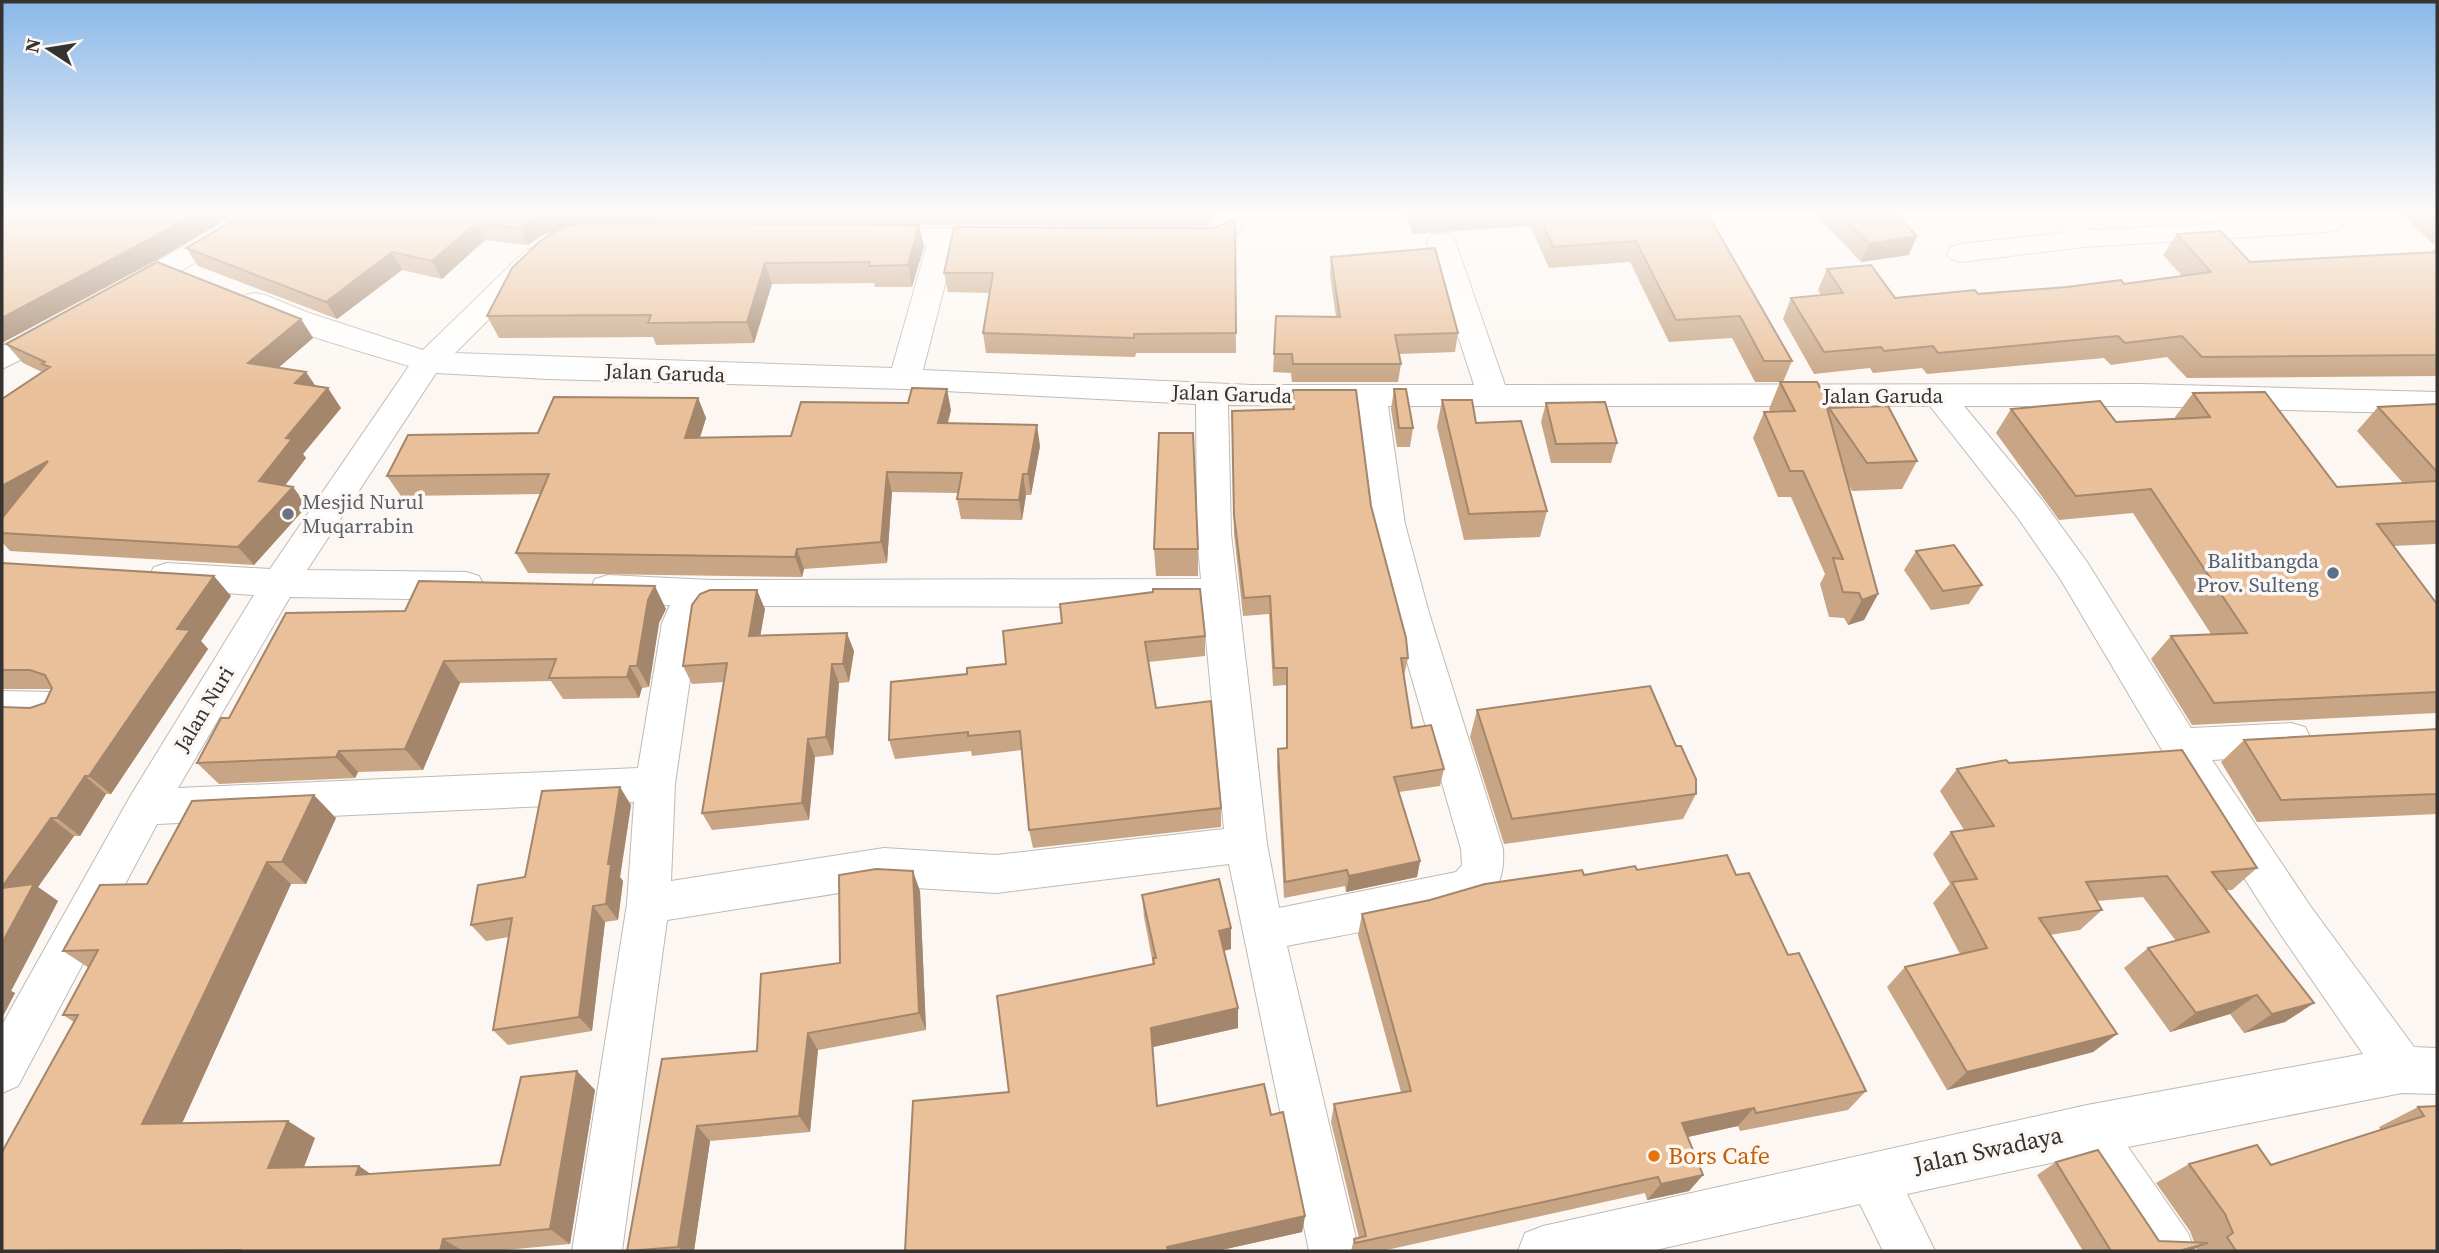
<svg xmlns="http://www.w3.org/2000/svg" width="2439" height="1253" viewBox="0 0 2439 1253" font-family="'Source Serif 4',serif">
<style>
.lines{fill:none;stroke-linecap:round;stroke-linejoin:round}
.minor-casing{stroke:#bebab5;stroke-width:2}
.minor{fill:#fff;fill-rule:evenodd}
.wall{fill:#c8a584}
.shaded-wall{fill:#a3866c}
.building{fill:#e9c09a;stroke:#a3866c;stroke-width:2}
.worship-dot{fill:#6b7280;stroke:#fcf7f2;stroke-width:2.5}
.service-dot{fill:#5c6f8a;stroke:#fcf7f2;stroke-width:2.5}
.food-dot{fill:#e8710a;stroke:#fcf7f2;stroke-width:2.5}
.labels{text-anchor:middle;stroke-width:7;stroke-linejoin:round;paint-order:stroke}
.street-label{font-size:21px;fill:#353331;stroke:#fcf7f2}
.worship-label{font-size:21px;fill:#5b616d;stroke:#fcf7f2;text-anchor:start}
.service-label{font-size:21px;fill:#4e5e75;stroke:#fcf7f2;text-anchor:end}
.near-street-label{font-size:24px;fill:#353331;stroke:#fcf7f2}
.near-food-label{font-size:24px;fill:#c56008;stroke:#fcf7f2;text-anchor:start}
</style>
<rect width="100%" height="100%" fill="#fcf7f2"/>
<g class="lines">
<!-- minor casing -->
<g class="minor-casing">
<path id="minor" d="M 244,211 L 277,211 L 273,217 L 138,296 L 128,299 L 118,296 L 113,290 L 118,284 Z
M 1213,211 L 1240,211 L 1241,227 L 1232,241 L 1187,245 L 1177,243 L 1173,237 L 1177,231 L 1213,227 Z
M 2046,211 L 2073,211 L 2090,230 L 2300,219 L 2319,216 L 2322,211 L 2348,211 L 2350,217 L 2337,230 L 2327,232 L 2083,247 L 1961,262 L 1951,259 L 1947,253 L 1951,247 L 1961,244 L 2063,233 Z
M 872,228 L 1002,229 L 1012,231 L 1016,237 L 1012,243 L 955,245 L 923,370 L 1252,385 L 1474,385 L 1427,241 L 1431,235 L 1441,233 L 1451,235 L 1455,241 L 1505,385 L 2140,384 L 2437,392 L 2437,414 L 2140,406 L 1964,406 L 2042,500 L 2087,562 L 2191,728 L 2291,723 L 2305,727 L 2311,739 L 2305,751 L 2291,755 L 2212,760 L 2311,907 L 2414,1047 L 2437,1048 L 2437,1094 L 2402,1093 L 2128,1147 L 2188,1233 L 2195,1251 L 2140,1251 L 2078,1157 L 1907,1194 L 1935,1251 L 1883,1251 L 1860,1204 L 1651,1251 L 1518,1251 L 1525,1233 L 1543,1226 L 2087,1105 L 2363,1054 L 2281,935 L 2166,757 L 2061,580 L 2018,518 L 1930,406 L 1388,406 L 1405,524 L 1429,613 L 1503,849 C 1504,868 1502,884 1487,898 C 1465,916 1323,938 1287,946 L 1359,1251 L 1309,1251 L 1229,864 L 996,893 L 884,886 L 667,920 L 622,1251 L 572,1251 L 627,904 L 634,802 L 157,824 L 18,1086 L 2,1093 L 2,1025 L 131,795 L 254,595 L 167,589 L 154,585 L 149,576 L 154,567 L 167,563 L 270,569 L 409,366 C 378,356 254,323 240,302 L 245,295 L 255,293 L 265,295 L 309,313 L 423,350 L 526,250 L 536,247 L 546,250 L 550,256 L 546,262 L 455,353 L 892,368 L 927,245 L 862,242 L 858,236 L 862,230 ZM 436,373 L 548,379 L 905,389 L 1196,404 L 1197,534 L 1201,579 L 710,580 L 608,575 L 595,579 L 590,589 L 595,599 L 608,603 L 670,605 L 662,623 L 638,768 L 178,788 L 290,597 L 466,600 L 479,596 L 484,586 L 479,576 L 466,572 L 307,570 ZM 1228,405 L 1356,406 L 1371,524 L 1393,613 L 1461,849 L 1462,865 L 1456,872 L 1279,908 L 1267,844 L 1231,534 ZM 718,606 L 1203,607 L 1224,829 L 996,855 L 884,848 L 671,881 L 675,784 L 698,623 L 707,611 Z
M 59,318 L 70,321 L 74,328 L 70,335 L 2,369 L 2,346 Z
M 2,691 L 52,692 L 66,697 L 71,708 L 66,719 L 52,724 L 2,723 Z"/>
</g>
<!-- minor -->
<use href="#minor" class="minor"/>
</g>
<!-- wall -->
<path class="wall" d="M 249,211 L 1212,211 L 1209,226 L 585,223 L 924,247 L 912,287 L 875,287 L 874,283 L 772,284 L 754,343 L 656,345 L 653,337 L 499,338 L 487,316 L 554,232 L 544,234 L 528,245 L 485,240 L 442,279 L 402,270 L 337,319 L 198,266 L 186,248 Z
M 1405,211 L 1706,211 L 1792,361 L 1783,382 L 1755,382 L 1732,338 L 1669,342 L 1630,262 L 1549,268 L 1530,226 L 1413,234 Z
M 1813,211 L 1893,211 L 1909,255 L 1861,262 Z
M 2399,211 L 2437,211 L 2437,376 L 2187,378 L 2167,357 L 2111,365 L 2104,358 L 1927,374 L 1922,368 L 1873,373 L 1870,368 L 1814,374 L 1783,319 L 1791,298 L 1821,295 L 1818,290 L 1827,269 L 1895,298 L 2124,284 L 2182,276 L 2163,255 L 2177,234 L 2250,262 L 2431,252 L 2436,247 Z
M 1235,219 L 1236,353 L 1136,353 L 1135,357 L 986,353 L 983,333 L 989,293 L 948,292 L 944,273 L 1214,228 Z
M 1331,257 L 1458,333 L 1455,352 L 1399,354 L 1401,364 L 1398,382 L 1292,382 L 1291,373 L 1273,372 L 1276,316 L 1336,317 L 1330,275 Z
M 301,319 L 313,338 L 279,367 L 306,372 L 316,387 L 341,408 L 303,454 L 306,458 L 285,485 L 293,487 L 307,506 L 254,565 L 10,551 L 2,542 L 2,518 L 5,514 L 42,372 L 23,363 L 6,344 Z
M 1780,382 L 1828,410 L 1829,408 L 1917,461 L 1902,489 L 1852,491 L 1849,485 L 1878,594 L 1864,620 L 1848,625 L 1844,618 L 1829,617 L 1820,584 L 1825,574 L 1791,497 L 1778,497 L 1753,438 L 1764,412 L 1771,412 L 1769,409 Z
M 1394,389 L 1413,428 L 1410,447 L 1397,447 L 1391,409 Z
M 1293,390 L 1371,506 L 1408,658 L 1404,676 L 1412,728 L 1444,769 L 1440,786 L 1399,792 L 1420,861 L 1417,877 L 1346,892 L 1345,886 L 1284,898 L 1277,766 L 1278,749 L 1286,748 L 1286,685 L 1273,686 L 1269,614 L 1243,616 L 1234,534 L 1232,411 L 1292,409 Z
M 2193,393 L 2337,487 L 2403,483 L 2357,431 L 2378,407 L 2437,404 L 2437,545 L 2436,544 L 2393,546 L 2437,604 L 2437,713 L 2192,725 L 2151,659 L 2171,636 L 2211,634 L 2133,513 L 2059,520 L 1996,433 L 2011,409 L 2116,422 L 2176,419 L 2175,417 Z
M 698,398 L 706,418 L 700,438 L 791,436 L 951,410 L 948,423 L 1040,446 L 1031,495 L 1026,495 L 1022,520 L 961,519 L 957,499 L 958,493 L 892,492 L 887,563 L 804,569 L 802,577 L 528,573 L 516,553 L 540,494 L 401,496 L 387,476 L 538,433 Z
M 1442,400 L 1547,511 L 1540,537 L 1464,540 L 1437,427 Z
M 1546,403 L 1617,443 L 1611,463 L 1551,463 L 1541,422 Z
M 1154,549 L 1198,549 L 1198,576 L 1156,576 Z
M 1916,551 L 1982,585 L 1969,604 L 1931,610 L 1904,570 Z
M 2,563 L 231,596 L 201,641 L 208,649 L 111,794 L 106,794 L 80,836 L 74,836 L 38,887 L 58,901 L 11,991 L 15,993 L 2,1018 L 30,708 L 45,703 L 51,689 L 2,689 Z
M 666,609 L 659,623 L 649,687 L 642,688 L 639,698 L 563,699 L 551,681 L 460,683 L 423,770 L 358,772 L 355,778 L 219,784 L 197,763 L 229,718 L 286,613 Z
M 765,609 L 760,636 L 854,651 L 849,682 L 839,683 L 833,755 L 815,757 L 809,820 L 712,830 L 702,813 L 724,682 L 692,684 L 683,666 Z
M 1062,623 L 1205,636 L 1205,656 L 1148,662 L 1156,708 L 1221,808 L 1221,827 L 1033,848 L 1029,830 L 1022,750 L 972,756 L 971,751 L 895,759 L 889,740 L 967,674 L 1006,664 Z
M 1477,710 L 1696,794 L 1683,819 L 1504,844 L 1470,737 Z
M 2437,729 L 2437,814 L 2257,822 L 2221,762 L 2244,740 Z
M 2009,763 L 2257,868 L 2232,890 L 2226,890 L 2314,1003 L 2285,1022 L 2244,1033 L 2230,1014 L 2170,1032 L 2124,968 L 2148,948 L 2176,941 L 2143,897 L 2097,901 L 2102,910 L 2080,930 L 2050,935 L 2117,1034 L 2093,1052 L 1947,1090 L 1887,987 L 1905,967 L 1960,954 L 1933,903 L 1950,884 L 1933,854 L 1951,832 L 1964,830 L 1940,791 L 1957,769 Z
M 631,805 L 620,877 L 623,881 L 618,920 L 605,922 L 592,1031 L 508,1045 L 493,1030 L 509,937 L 486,941 L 471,925 L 525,877 Z
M 336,818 L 306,884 L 291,884 L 182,1123 L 315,1138 L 304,1167 L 359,1166 L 370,1174 L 500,1165 L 577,1071 L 595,1090 L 570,1244 L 493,1251 L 2,1251 L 74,1022 L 63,1015 L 89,968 L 63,951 L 147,884 Z
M 1637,870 L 1736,875 L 1788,955 L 1866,1091 L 1848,1110 L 1740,1131 L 1738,1126 L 1688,1137 L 1703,1175 L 1689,1191 L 1647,1200 L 1645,1193 L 1382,1251 L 1351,1251 L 1354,1239 L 1359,1238 L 1331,1122 L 1334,1104 L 1401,1092 L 1358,935 L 1362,914 L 1584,875 Z
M 920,891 L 926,1030 L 818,1050 L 810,1132 L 710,1141 L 694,1251 L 627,1251 L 662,1059 L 757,1051 L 840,963 Z
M 1142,895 L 1231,928 L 1231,949 L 1224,951 L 1238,1008 L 1238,1028 L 1153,1047 L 1157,1106 L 1271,1115 L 1305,1216 L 1302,1232 L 1217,1251 L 905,1251 L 1153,964 L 1144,917 Z
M 2437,1106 L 2437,1251 L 2195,1251 L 2197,1250 L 2197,1248 L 2190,1251 L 2083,1251 L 2037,1175 L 2056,1162 L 2159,1241 L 2194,1242 L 2190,1231 L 2156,1183 L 2189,1164 L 2271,1165 L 2381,1130 L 2379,1127 L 2418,1107 Z"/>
<!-- shaded-wall -->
<path class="shaded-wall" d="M 199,211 L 240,211 L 159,259 L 2,343 L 2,318 Z
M 561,211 L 580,211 L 585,223 L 544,234 L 528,245 L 520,228 L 536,217 Z
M 1209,211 L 1212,211 L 1209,226 Z
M 476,223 L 485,240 L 442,279 L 432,261 Z
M 919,225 L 924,247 L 912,287 L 908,265 Z
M 1917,236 L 1909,255 L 1861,262 L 1869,244 Z
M 392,252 L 402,270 L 337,319 L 326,302 Z
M 765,263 L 772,284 L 754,343 L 747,322 Z
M 301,319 L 313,338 L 262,382 L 248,363 Z
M 306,372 L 319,391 L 295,383 Z
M 328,388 L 341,408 L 303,454 L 306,458 L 274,500 L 259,481 L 286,438 Z
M 947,389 L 951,410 L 942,443 L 938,423 Z
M 698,398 L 706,418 L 693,459 L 685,438 Z
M 1037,425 L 1040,446 L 1031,495 L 1028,474 Z
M 48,461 L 66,480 L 2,516 L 2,486 Z
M 887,472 L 892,492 L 887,563 L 881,542 Z
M 1023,474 L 1026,495 L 1022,520 L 1019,500 Z
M 293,487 L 307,506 L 254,565 L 238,547 Z
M 797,549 L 804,569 L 802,577 L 795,557 Z
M 214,576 L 231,596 L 201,641 L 208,649 L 111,794 L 89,776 L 177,629 Z
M 655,586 L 666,609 L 659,623 L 649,687 L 637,666 L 648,600 Z
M 757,590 L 765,609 L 757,655 L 749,636 Z
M 1878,594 L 1864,620 L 1848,625 L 1862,600 Z
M 847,633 L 854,651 L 849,682 L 843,664 Z
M 444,661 L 460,683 L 423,770 L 405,749 Z
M 832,664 L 839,683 L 833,755 L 826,737 Z
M 630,666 L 642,688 L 639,698 L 627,677 Z
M 808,739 L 815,757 L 809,820 L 802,803 Z
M 339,751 L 358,772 L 355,778 L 336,757 Z
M 85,776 L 106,794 L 80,836 L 57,818 Z
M 620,787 L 631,805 L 620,877 L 623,881 L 618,920 L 606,904 L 608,864 Z
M 314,795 L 336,818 L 306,884 L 282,862 Z
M 51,818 L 74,836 L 38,887 L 58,901 L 11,991 L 15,993 L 2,1018 L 2,887 Z
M 1420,861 L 1417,877 L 1346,892 L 1349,876 Z
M 267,862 L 291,884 L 174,1141 L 142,1124 Z
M 913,871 L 920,891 L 926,1030 L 919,1013 Z
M 593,906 L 605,922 L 592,1031 L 579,1017 Z
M 1231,928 L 1231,949 L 1219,952 L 1219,931 Z
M 2257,995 L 2230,1014 L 2170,1032 L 2196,1013 Z
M 2314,1003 L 2285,1022 L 2244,1033 L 2272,1014 Z
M 1238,1008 L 1238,1028 L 1153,1047 L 1151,1028 Z
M 808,1033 L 818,1050 L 810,1132 L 799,1116 Z
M 2117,1034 L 2093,1052 L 1947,1090 L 1967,1072 Z
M 577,1071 L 595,1090 L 570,1244 L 550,1229 Z
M 1754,1108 L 1738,1126 L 1669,1141 L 1682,1123 Z
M 288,1121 L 315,1138 L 297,1185 L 268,1168 Z
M 697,1126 L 710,1141 L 694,1251 L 683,1251 L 678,1247 Z
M 359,1166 L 384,1183 L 356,1175 Z
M 1703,1175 L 1689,1191 L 1647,1200 L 1661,1184 Z
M 1305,1216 L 1302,1232 L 1217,1251 L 1168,1251 L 1167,1247 Z
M 443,1239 L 463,1251 L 440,1251 Z
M 2208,1243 L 2190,1251 L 2179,1251 Z"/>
<!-- building -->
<path class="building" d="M 2,211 L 199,211 L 146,241 L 2,318 Z
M 249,211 L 561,211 L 536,217 L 520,228 L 476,223 L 432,261 L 392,252 L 326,302 L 186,248 Z
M 1415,211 L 1446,211 L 1415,213 Z
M 1538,211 L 1706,211 L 1792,361 L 1764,361 L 1740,316 L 1676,320 L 1636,241 L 1553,247 Z
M 1837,211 L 1893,211 L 1917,236 L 1869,244 Z
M 1235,219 L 1236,333 L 1134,334 L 1134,338 L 983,333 L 993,273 L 944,273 L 954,227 L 1214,228 Z
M 578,223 L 919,225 L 908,265 L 869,266 L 870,262 L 765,263 L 747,322 L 648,323 L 651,315 L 487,316 L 512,268 L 539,242 L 557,230 Z
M 2221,231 L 2250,262 L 2437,252 L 2437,355 L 2202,357 L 2182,336 L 2125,343 L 2118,336 L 1938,353 L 1933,346 L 1884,351 L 1881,347 L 1824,352 L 1791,298 L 1843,293 L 1827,269 L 1871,265 L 1895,298 L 1975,290 L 1978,294 L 2067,287 L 2121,280 L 2124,284 L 2211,272 L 2177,234 Z
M 1435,248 L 1458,333 L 1395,335 L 1401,364 L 1293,364 L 1292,354 L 1274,354 L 1276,316 L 1340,317 L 1331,257 Z
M 157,262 L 301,319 L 248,363 L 306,372 L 295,383 L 328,388 L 286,438 L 292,439 L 259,481 L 293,487 L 238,547 L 2,533 L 2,518 L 48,461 L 2,486 L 2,399 L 50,367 L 42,364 L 45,362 L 6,344 Z
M 1780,382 L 1817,382 L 1823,393 L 1878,594 L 1862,600 L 1859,593 L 1843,592 L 1833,558 L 1843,559 L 1803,471 L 1790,471 L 1764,412 L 1795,411 Z
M 912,388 L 947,389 L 938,423 L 1037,425 L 1028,474 L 1023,474 L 1019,500 L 957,499 L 962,473 L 887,472 L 881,542 L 797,549 L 795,557 L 516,553 L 549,474 L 387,476 L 408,435 L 538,433 L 554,397 L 698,398 L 685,438 L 791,436 L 801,402 L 908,403 Z
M 1394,389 L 1406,389 L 1413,428 L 1399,428 Z
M 1293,390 L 1356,390 L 1371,506 L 1406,638 L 1408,658 L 1401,658 L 1412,728 L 1431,725 L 1444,769 L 1394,777 L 1420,861 L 1349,876 L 1347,870 L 1285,882 L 1278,749 L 1287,748 L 1287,668 L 1274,668 L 1270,596 L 1244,598 L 1234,515 L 1232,411 L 1294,409 Z
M 2265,392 L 2337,487 L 2437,481 L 2437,521 L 2377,524 L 2437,604 L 2437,692 L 2214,703 L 2171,636 L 2247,633 L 2151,489 L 2076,496 L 2011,409 L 2100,401 L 2116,422 L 2210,417 L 2193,393 Z
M 1442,400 L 1472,400 L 1476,423 L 1521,421 L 1547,511 L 1469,514 Z
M 1605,402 L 1617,443 L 1556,444 L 1546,403 Z
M 2437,404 L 2437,472 L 2378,407 Z
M 1888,406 L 1917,461 L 1867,463 L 1829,408 Z
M 1159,433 L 1193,433 L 1198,549 L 1154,549 Z
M 1954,545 L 1982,585 L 1943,591 L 1916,551 Z
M 2,563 L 214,576 L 177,629 L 190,630 L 154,681 L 89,776 L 85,776 L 57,818 L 51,818 L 2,887 L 2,707 L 30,708 L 45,703 L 52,688 L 45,675 L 30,670 L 2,670 Z
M 419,581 L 655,586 L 648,600 L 637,666 L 630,666 L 627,677 L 549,678 L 556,659 L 444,661 L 405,749 L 339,751 L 336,757 L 197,763 L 221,718 L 229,718 L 286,613 L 405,611 Z
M 1153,589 L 1200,589 L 1205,636 L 1145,642 L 1156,708 L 1211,701 L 1221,808 L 1029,830 L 1020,731 L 968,736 L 968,732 L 889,740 L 891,682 L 967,674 L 967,668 L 1006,664 L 1003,631 L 1062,623 L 1060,604 L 1153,592 Z
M 710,590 L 757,590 L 749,636 L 847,633 L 843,664 L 832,664 L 826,737 L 808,739 L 802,803 L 702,813 L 727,663 L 683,666 L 692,605 L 700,594 Z
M 1650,686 L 1676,746 L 1681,746 L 1696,779 L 1696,794 L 1512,819 L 1477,710 Z
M 2437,729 L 2437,794 L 2281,800 L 2244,740 Z
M 2182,750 L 2257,868 L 2212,872 L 2314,1003 L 2272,1014 L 2257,995 L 2196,1013 L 2148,948 L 2209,932 L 2167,876 L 2086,882 L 2102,910 L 2039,918 L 2117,1034 L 1967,1072 L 1905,967 L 1987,948 L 1952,882 L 1977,879 L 1951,832 L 1994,826 L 1957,769 L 2006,760 L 2009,763 Z
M 620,787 L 608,864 L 611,864 L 606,904 L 593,906 L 579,1017 L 493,1030 L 512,918 L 471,925 L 478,885 L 525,877 L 542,791 Z
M 314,795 L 282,862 L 267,862 L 142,1124 L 288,1121 L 268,1168 L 359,1166 L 356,1175 L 500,1165 L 521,1077 L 577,1071 L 550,1229 L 443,1239 L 440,1251 L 239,1251 L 240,1250 L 2,1251 L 2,1152 L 78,1015 L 63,1015 L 98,950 L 63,951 L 100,885 L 147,884 L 192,801 Z
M 1727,855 L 1736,875 L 1749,873 L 1788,955 L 1799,953 L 1866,1091 L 1756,1113 L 1754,1108 L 1682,1123 L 1703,1175 L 1661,1184 L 1658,1177 L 1355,1243 L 1354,1239 L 1366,1236 L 1334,1104 L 1411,1091 L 1362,914 L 1430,900 L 1485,884 L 1582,870 L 1584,875 L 1635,866 L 1637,870 Z
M 876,869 L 913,871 L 919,1013 L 808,1033 L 799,1116 L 697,1126 L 678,1247 L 627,1251 L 662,1059 L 757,1051 L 761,974 L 840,963 L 839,875 Z
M 1219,879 L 1231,928 L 1219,931 L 1238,1008 L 1151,1028 L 1157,1106 L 1264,1084 L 1271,1115 L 1283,1112 L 1305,1216 L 1167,1247 L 1168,1251 L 905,1251 L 913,1101 L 1009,1092 L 997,996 L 1154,964 L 1153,958 L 1156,958 L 1142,895 Z
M 34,884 L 2,943 L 2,888 Z
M 2437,1106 L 2437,1251 L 2236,1251 L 2227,1237 L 2233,1233 L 2225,1214 L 2189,1164 L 2257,1145 L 2271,1165 L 2424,1116 L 2418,1107 Z
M 2098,1150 L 2159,1241 L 2208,1243 L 2179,1251 L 2111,1251 L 2056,1162 Z"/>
<!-- sky -->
<linearGradient id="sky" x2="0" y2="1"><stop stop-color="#8ab8e8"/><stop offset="0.55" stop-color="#fefbf9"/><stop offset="1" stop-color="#fefbf9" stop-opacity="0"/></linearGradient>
<rect width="2439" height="386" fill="url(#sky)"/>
<!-- markers -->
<circle class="worship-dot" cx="288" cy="514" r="7"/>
<circle class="service-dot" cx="2333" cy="573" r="7"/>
<circle class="food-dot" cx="1654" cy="1156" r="7"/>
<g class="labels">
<!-- street labels -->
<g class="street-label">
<text transform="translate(665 373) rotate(2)" y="7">Jalan Garuda</text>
<text transform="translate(1232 394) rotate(2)" y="7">Jalan Garuda</text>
<text x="1883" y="403">Jalan Garuda</text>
<text transform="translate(204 709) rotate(-59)" y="7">Jalan Nuri</text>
</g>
<!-- worship labels -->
<g class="worship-label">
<text x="302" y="509">Mesjid Nurul<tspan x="302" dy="24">Muqarrabin</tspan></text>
</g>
<!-- service labels -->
<g class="service-label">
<text x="2319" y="568">Balitbangda<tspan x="2319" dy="24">Prov. Sulteng</tspan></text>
</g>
<!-- near-street labels -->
<g class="near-street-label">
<text transform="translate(1988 1150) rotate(-12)" y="8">Jalan Swadaya</text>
</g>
<!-- near-food labels -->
<g class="near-food-label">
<text x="1668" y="1164">Bors Cafe</text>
</g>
</g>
<!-- border -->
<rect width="2439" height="1253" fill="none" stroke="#353331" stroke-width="7"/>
<!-- north arrow -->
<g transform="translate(49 49) rotate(282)" stroke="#fcf7f2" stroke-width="5" paint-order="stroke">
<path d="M0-5L12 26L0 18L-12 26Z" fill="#353331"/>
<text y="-10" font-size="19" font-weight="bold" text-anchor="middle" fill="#353331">N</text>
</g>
</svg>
